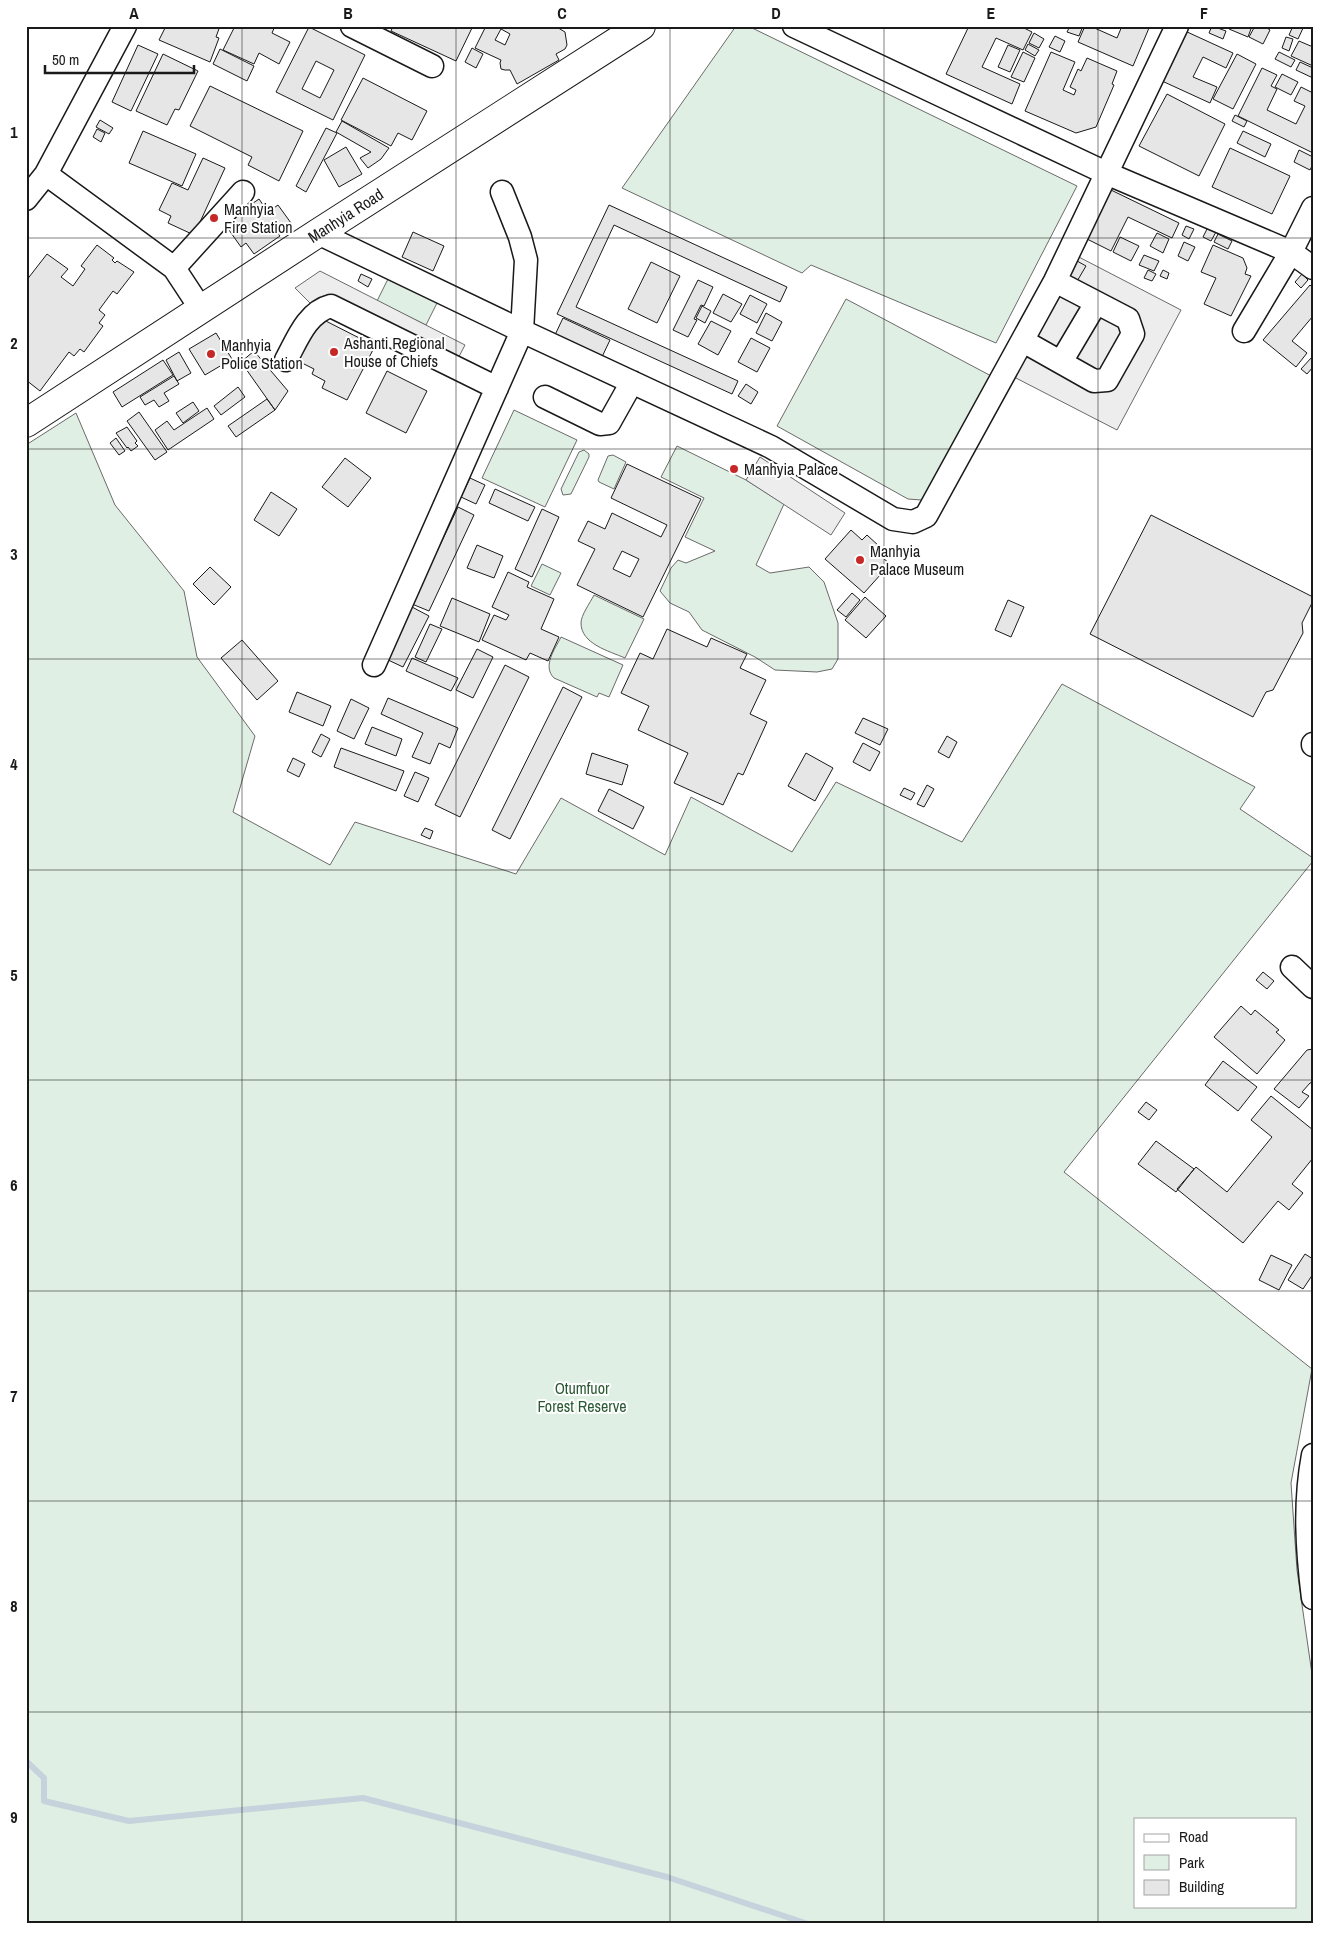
<svg xmlns="http://www.w3.org/2000/svg" width="1339" height="1950" viewBox="0 0 1339 1950" font-family="'Archivo Narrow',sans-serif">
<style>
.green{fill:#e0efe3;stroke:#6a6a6a;fill-rule:evenodd}
.parking{fill:#ededed;stroke:#6a6a6a}
.lines{fill:none;stroke-linecap:round;stroke-linejoin:round}
.stream{stroke:#c6d2dc;stroke-width:6}
.building{fill:#e6e6e6;stroke:#1a1a1a;fill-rule:evenodd}
.minor-casing{stroke:#1a1a1a;stroke-width:25}
.major-casing{stroke:#1a1a1a;stroke-width:30}
.minor{stroke:#fff;stroke-width:22}
.major{stroke:#fff;stroke-width:28}
.grid{fill:none;stroke:#1a1a1a;stroke-width:1;stroke-opacity:0.55}
.poi-dot{fill:#c62828;stroke:#fff;stroke-width:2}
.labels{text-anchor:middle;stroke-width:4;stroke-linejoin:round;paint-order:stroke}
.poi-label{font-size:16px;fill:#1a1a1a;stroke:#fff;text-anchor:start}
.street-label{font-size:16px;fill:#1a1a1a;stroke:#fff}
.park-label{font-size:16px;fill:#2b5a34;stroke:#fff}
.neatline{fill:none;stroke:#1a1a1a;stroke-width:2}
.grid-label{font-size:16px;text-anchor:middle;font-weight:bold;fill:#1a1a1a}
</style>
<rect width="100%" height="100%" fill="#fff"/>
<!-- green -->
<path class="green" d="M 736,26 L 748,26 L 1077,186 L 996,343 L 811,265 L 802,273 L 622,188 Z
M 389,277 L 438,301 L 426,325 L 377,301 Z
M 846,299 L 995,378 L 932,494 L 921,500 L 908,499 L 777,426 Z
M 514,410 L 577,440 L 545,507 L 482,478 Z
M 76,413 L 115,505 L 184,591 L 197,657 L 255,736 L 233,812 L 330,865 L 355,822 L 516,874 L 561,798 L 665,855 L 691,797 L 792,852 L 836,782 L 962,842 L 1062,684 L 1255,787 L 1240,809 L 1313,858 L 1313,861 L 1064,1172 L 1312,1369 L 1291,1483 L 1297,1570 L 1313,1681 L 1313,1924 L 26,1924 L 26,445 ZM 1135,1819 L 1295,1819 L 1295,1906 L 1135,1906 Z
M 677,446 L 746,480 L 784,504 L 756,565 L 770,573 L 809,567 L 824,582 L 838,623 L 838,659 L 832,669 L 817,672 L 775,670 L 755,657 L 702,630 L 689,612 L 670,603 L 660,591 L 671,568 L 678,560 L 686,563 L 715,551 L 685,537 L 704,498 L 661,477 Z
M 584,450 L 589,454 L 589,457 L 571,494 L 563,495 L 561,489 L 579,452 Z
M 613,455 L 626,462 L 614,489 L 599,482 L 598,480 L 608,456 Z
M 542,564 L 561,573 L 550,595 L 531,586 Z
M 594,595 L 644,619 L 625,658 C 609,651 581,644 581,623 C 581,615 590,603 594,595 Z
M 561,637 L 623,665 L 609,697 L 599,693 L 597,697 L 554,678 C 542,666 555,649 561,637 Z"/>
<!-- parking -->
<path class="parking" d="M 1075,255 L 1181,310 L 1117,430 L 1012,376 Z
M 320,271 L 465,345 L 450,374 L 316,309 L 295,288 Z
M 760,457 L 845,513 L 831,535 L 746,480 Z"/>
<g class="lines">
<!-- stream -->
<path class="stream" d="M 26,1761 L 44,1778 L 44,1801 L 129,1821 L 363,1798 L 667,1877 L 808,1924"/>
</g>
<!-- building -->
<path class="building" d="M 166,26 L 220,26 L 216,37 L 219,38 L 210,62 L 159,40 Z
M 235,26 L 275,26 L 272,33 L 290,42 L 279,64 L 259,53 L 254,64 L 223,50 Z
M 393,26 L 469,26 L 472,28 L 456,61 L 391,31 Z
M 486,26 L 555,26 L 565,32 L 567,45 L 565,49 L 556,54 L 559,60 L 517,84 L 510,70 L 505,70 L 501,69 L 500,63 L 501,60 L 475,48 ZM 501,29 L 510,34 L 505,45 L 495,40 Z
M 969,26 L 1020,26 L 1032,32 L 1023,50 L 996,38 L 982,67 L 1020,84 L 1012,104 L 946,74 Z
M 1070,26 L 1083,26 L 1079,36 L 1067,32 Z
M 1085,26 L 1090,26 L 1117,38 L 1122,26 L 1152,26 L 1149,28 L 1133,66 L 1078,42 Z
M 1212,26 L 1226,31 L 1223,39 L 1209,33 Z
M 1230,26 L 1252,26 L 1248,37 L 1229,29 Z
M 1255,26 L 1264,26 L 1270,30 L 1263,44 L 1249,37 Z
M 1293,26 L 1304,26 L 1298,39 L 1289,35 Z
M 309,27 L 365,55 L 333,120 L 276,92 ZM 316,61 L 334,70 L 320,98 L 302,89 Z
M 1185,31 L 1233,53 L 1226,68 L 1203,57 L 1193,77 L 1217,87 L 1210,103 L 1162,81 Z
M 1034,33 L 1044,39 L 1039,48 L 1029,43 Z
M 1055,36 L 1065,41 L 1060,52 L 1049,47 Z
M 1286,37 L 1293,39 L 1289,51 L 1282,48 Z
M 1299,41 L 1313,47 L 1313,66 L 1291,56 Z
M 1028,44 L 1039,50 L 1035,56 L 1025,50 Z
M 138,45 L 158,54 L 131,111 L 112,102 Z
M 1008,45 L 1020,50 L 1010,72 L 998,67 Z
M 472,48 L 483,54 L 476,68 L 465,62 Z
M 220,49 L 254,66 L 247,81 L 213,64 Z
M 1023,52 L 1035,58 L 1024,82 L 1011,77 Z
M 1051,52 L 1075,62 L 1063,90 L 1074,95 L 1076,90 L 1070,87 L 1078,69 L 1081,71 L 1087,58 L 1117,71 L 1112,84 L 1114,85 L 1096,127 L 1076,133 L 1025,111 Z
M 1279,52 L 1295,60 L 1291,67 L 1275,59 Z
M 163,54 L 198,71 L 179,110 L 175,109 L 167,125 L 136,111 Z
M 1237,54 L 1256,64 L 1233,109 L 1213,99 Z
M 1300,62 L 1313,68 L 1313,78 L 1296,70 Z
M 1262,68 L 1277,75 L 1271,86 L 1277,89 L 1267,110 L 1296,124 L 1305,106 L 1294,101 L 1301,87 L 1313,93 L 1313,153 L 1238,116 Z
M 1282,74 L 1298,82 L 1291,95 L 1275,87 Z
M 363,78 L 427,111 L 412,140 L 398,133 L 391,146 L 341,120 Z
M 210,86 L 303,131 L 279,181 L 248,165 L 252,157 L 190,126 Z
M 1167,94 L 1225,124 L 1199,176 L 1139,146 Z
M 1235,115 L 1247,121 L 1244,127 L 1232,121 Z
M 100,120 L 113,128 L 109,134 L 96,127 Z
M 342,121 L 389,148 L 381,159 L 368,168 L 360,158 L 371,152 L 336,132 Z
M 326,128 L 337,133 L 306,192 L 296,186 Z
M 97,129 L 105,133 L 101,142 L 93,137 Z
M 143,131 L 196,154 L 182,186 L 129,163 Z
M 1243,131 L 1271,144 L 1265,157 L 1237,143 Z
M 346,147 L 362,174 L 339,187 L 324,160 Z
M 1230,148 L 1290,176 L 1272,214 L 1212,187 Z
M 1299,150 L 1313,157 L 1313,164 L 1310,170 L 1294,162 Z
M 203,158 L 225,168 L 194,235 L 168,223 L 171,216 L 159,210 L 172,183 L 188,190 Z
M 1111,190 L 1179,223 L 1172,238 L 1128,217 L 1111,251 L 1087,239 Z
M 259,199 L 268,212 L 278,205 L 291,223 L 277,232 L 280,236 L 254,254 L 246,243 L 241,247 L 224,223 Z
M 609,205 L 787,287 L 780,302 L 614,225 L 576,307 L 738,381 L 732,394 L 557,314 Z
M 1186,226 L 1194,229 L 1189,239 L 1182,235 Z
M 1208,227 L 1216,232 L 1211,241 L 1203,237 Z
M 413,232 L 444,246 L 433,271 L 402,257 Z
M 1157,233 L 1169,239 L 1163,253 L 1150,246 Z
M 1218,234 L 1232,241 L 1228,249 L 1214,242 Z
M 1120,237 L 1139,246 L 1131,261 L 1113,252 Z
M 1184,242 L 1195,247 L 1188,261 L 1178,256 Z
M 97,245 L 114,258 L 112,260 L 115,263 L 117,261 L 134,272 L 117,294 L 113,291 L 99,310 L 105,315 L 99,323 L 103,326 L 84,352 L 80,349 L 74,356 L 69,352 L 40,391 L 26,380 L 26,281 L 47,254 L 68,269 L 61,277 L 73,286 L 85,269 L 81,266 Z
M 1213,245 L 1243,258 L 1247,268 L 1245,274 L 1251,276 L 1231,316 L 1204,304 L 1216,278 L 1201,272 Z
M 1144,255 L 1159,261 L 1154,271 L 1139,265 Z
M 1070,257 L 1086,266 L 1076,283 L 1060,274 Z
M 651,262 L 680,276 L 657,323 L 628,309 Z
M 1148,270 L 1156,274 L 1152,281 L 1144,278 Z
M 1163,270 L 1169,273 L 1167,279 L 1160,276 Z
M 361,274 L 372,279 L 368,287 L 358,281 Z
M 1302,274 L 1308,280 L 1301,288 L 1295,282 Z
M 698,280 L 713,287 L 704,306 L 701,305 L 694,319 L 697,320 L 688,337 L 673,330 Z
M 1310,285 L 1313,288 L 1313,316 L 1292,341 L 1307,353 L 1296,367 L 1263,340 Z
M 723,294 L 742,304 L 731,322 L 713,313 Z
M 750,295 L 767,304 L 757,323 L 740,314 Z
M 702,306 L 711,311 L 705,323 L 696,318 Z
M 766,313 L 782,322 L 772,341 L 756,333 Z
M 316,316 L 375,346 L 347,400 L 322,388 L 325,381 L 312,374 L 314,369 L 294,359 Z
M 563,318 L 610,340 L 601,359 L 554,337 Z
M 711,321 L 731,331 L 718,355 L 698,344 Z
M 216,333 L 232,359 L 205,375 L 189,349 Z
M 751,338 L 770,348 L 757,372 L 738,362 Z
M 254,351 L 288,391 L 275,410 L 241,362 Z
M 179,352 L 191,373 L 177,381 L 166,360 Z
M 1312,357 L 1313,367 L 1307,374 L 1301,369 Z
M 163,360 L 173,375 L 122,407 L 113,392 Z
M 387,371 L 427,391 L 406,433 L 366,413 Z
M 174,376 L 179,384 L 164,393 L 169,401 L 159,407 L 154,400 L 145,405 L 140,397 Z
M 746,384 L 758,392 L 751,404 L 738,396 Z
M 238,387 L 245,397 L 221,415 L 214,406 Z
M 267,399 L 275,410 L 236,437 L 228,426 Z
M 193,402 L 199,411 L 183,423 L 176,413 Z
M 207,408 L 214,419 L 168,450 L 155,430 L 167,421 L 174,430 Z
M 139,412 L 167,452 L 155,460 L 127,421 Z
M 127,427 L 137,441 L 135,443 L 138,446 L 131,451 L 128,447 L 127,448 L 116,433 Z
M 116,438 L 125,451 L 119,455 L 110,443 Z
M 345,458 L 371,478 L 348,507 L 322,487 Z
M 627,464 L 701,499 L 643,617 L 577,585 L 595,549 L 578,541 L 588,521 L 605,529 L 612,513 L 661,537 L 667,525 L 611,498 ZM 622,551 L 639,559 L 630,577 L 613,569 Z
M 470,478 L 485,485 L 476,504 L 461,497 Z
M 495,489 L 535,507 L 528,521 L 489,503 Z
M 271,492 L 297,509 L 279,536 L 254,520 Z
M 458,507 L 474,515 L 429,611 L 412,604 Z
M 542,509 L 559,517 L 532,577 L 515,569 Z
M 1151,515 L 1313,597 L 1313,601 L 1302,623 L 1303,633 L 1273,690 L 1266,692 L 1253,717 L 1090,634 Z
M 851,530 L 862,540 L 867,535 L 880,547 L 876,552 L 890,564 L 864,593 L 825,559 Z
M 477,545 L 503,556 L 494,578 L 467,568 Z
M 210,567 L 231,587 L 214,605 L 193,584 Z
M 508,572 L 529,582 L 527,587 L 554,599 L 541,629 L 559,637 L 548,661 L 530,653 L 526,660 L 482,640 L 494,615 L 506,620 L 509,615 L 492,607 Z
M 852,593 L 860,600 L 846,617 L 837,610 Z
M 865,597 L 886,616 L 866,638 L 845,620 Z
M 452,598 L 490,614 L 479,642 L 440,626 Z
M 1008,600 L 1024,607 L 1011,637 L 995,630 Z
M 412,607 L 429,616 L 403,667 L 386,659 Z
M 430,624 L 442,629 L 426,662 L 415,657 Z
M 667,629 L 707,647 L 711,638 L 747,654 L 740,668 L 766,680 L 750,714 L 767,722 L 743,775 L 738,773 L 723,805 L 674,783 L 688,753 L 638,730 L 649,706 L 621,693 L 640,653 L 653,659 Z
M 242,640 L 278,681 L 257,700 L 221,658 Z
M 477,649 L 493,657 L 473,698 L 456,690 Z
M 412,658 L 458,678 L 451,691 L 406,671 Z
M 505,665 L 529,677 L 460,817 L 435,805 Z
M 563,687 L 582,697 L 510,839 L 492,830 Z
M 297,692 L 331,706 L 323,726 L 289,712 Z
M 388,698 L 458,728 L 450,748 L 439,743 L 430,764 L 412,757 L 423,733 L 381,714 Z
M 351,699 L 369,708 L 354,739 L 337,731 Z
M 863,718 L 888,729 L 880,745 L 855,733 Z
M 372,727 L 402,739 L 396,756 L 365,744 Z
M 321,734 L 330,739 L 321,757 L 312,752 Z
M 947,736 L 957,742 L 949,758 L 938,752 Z
M 863,743 L 880,752 L 870,771 L 853,762 Z
M 341,748 L 404,771 L 396,791 L 334,767 Z
M 592,753 L 628,765 L 622,785 L 586,774 Z
M 806,753 L 833,768 L 815,801 L 788,786 Z
M 293,758 L 305,764 L 299,777 L 287,771 Z
M 415,772 L 429,778 L 418,802 L 404,796 Z
M 927,785 L 934,789 L 924,807 L 917,804 Z
M 904,788 L 915,793 L 911,800 L 900,795 Z
M 609,789 L 644,807 L 633,829 L 598,811 Z
M 425,828 L 433,831 L 430,839 L 421,835 Z
M 1263,972 L 1274,981 L 1267,989 L 1256,980 Z
M 1241,1006 L 1251,1015 L 1255,1010 L 1279,1030 L 1276,1032 L 1285,1040 L 1257,1074 L 1214,1037 Z
M 1313,1049 L 1313,1082 L 1310,1083 L 1302,1092 L 1309,1096 L 1299,1108 L 1274,1089 L 1307,1050 Z
M 1223,1061 L 1257,1087 L 1238,1111 L 1205,1085 Z
M 1271,1096 L 1313,1130 L 1313,1158 L 1292,1184 L 1303,1193 L 1289,1210 L 1278,1201 L 1243,1243 L 1177,1189 L 1196,1167 L 1227,1192 L 1272,1137 L 1251,1120 Z
M 1146,1102 L 1157,1110 L 1149,1120 L 1138,1112 Z
M 1156,1141 L 1194,1169 L 1176,1192 L 1138,1164 Z
M 1305,1254 L 1313,1259 L 1313,1274 L 1303,1289 L 1288,1280 Z
M 1271,1255 L 1292,1265 L 1279,1290 L 1259,1280 Z"/>
<g class="lines">
<!-- minor casing -->
<g class="minor-casing">
<path id="minor" d="M 352,26 L 432,66
M 794,26 L 1106,173 L 1291,252 L 1313,268
M 46,174 L 174,268 L 201,309
M 26,199 L 46,174 L 125,26
M 318,233 L 522,331 L 771,447 L 893,519 L 913,522 L 926,516 L 1055,281 L 1177,26
M 174,268 L 243,192
M 1244,331 L 1291,252 L 1313,208
M 1023,341 L 1094,381 L 1107,380 L 1133,334 L 1128,319 L 1055,281
M 286,360 C 297,340 307,312 331,306 L 497,388
M 1061,362 L 1096,303
M 545,397 L 600,424 L 609,423 L 632,382
M 374,665 L 522,331 L 526,260 L 520,237 L 502,192
M 1313,744 L 1313,745
M 1292,967 L 1313,987
M 1313,1455 C 1304,1503 1307,1550 1313,1598"/>
</g>
<!-- major casing -->
<g class="major-casing">
<g id="major">
<path id="s1" d="M 26,423 L 318,233 L 641,26"/>
</g>
</g>
<!-- minor -->
<use href="#minor" class="minor"/>
<!-- major -->
<use href="#major" class="major"/>
</g>
<!-- grid -->
<path class="grid" d="M 242,26 L 242,1924M 456,26 L 456,1924M 670,26 L 670,1924M 884,26 L 884,1924M 1098,26 L 1098,1924M 26,238 L 1313,238M 26,449 L 1313,449M 26,659 L 1313,659M 26,870 L 1313,870M 26,1080 L 1313,1080M 26,1291 L 1313,1291M 26,1501 L 1313,1501M 26,1712 L 1313,1712"/>
<!-- markers -->
<g class="poi-dot">
<circle cx="214" cy="218" r="5"/>
<circle cx="334" cy="352" r="5"/>
<circle cx="211" cy="354" r="5"/>
<circle cx="734" cy="469" r="5"/>
<circle cx="860" cy="560" r="5"/>
</g>
<g class="labels">
<!-- poi labels -->
<g class="poi-label">
<text x="224" y="215">Manhyia<tspan x="224" dy="18">Fire Station</tspan></text>
<text x="344" y="349">Ashanti Regional<tspan x="344" dy="18">House of Chiefs</tspan></text>
<text x="221" y="351">Manhyia<tspan x="221" dy="18">Police Station</tspan></text>
<text x="744" y="475">Manhyia Palace</text>
<text x="870" y="557">Manhyia<tspan x="870" dy="18">Palace Museum</tspan></text>
</g>
<!-- street labels -->
<g class="street-label">
<text dy="6" stroke="none"><textPath href="#s1" startOffset="381">Manhyia Road</textPath></text>
</g>
<!-- park labels -->
<g class="park-label">
<text x="582" y="1394">Otumfuor<tspan x="582" dy="18">Forest Reserve</tspan></text>
</g>
</g>
<!-- border -->
<rect width="1339" height="1950" fill="none" stroke="#ffffff" stroke-width="55"/>
<!-- legend -->
<rect x="1134" y="1818" width="162" height="90" fill="#ffffff" stroke="#a3a3a3"/>
<rect x="1144" y="1834" width="25" height="8" fill="#ffffff" stroke="#a3a3a3"/>
<text x="1179" y="1842" font-size="15" fill="#1a1a1a">Road</text>
<rect x="1144" y="1855" width="25" height="15" fill="#e0efe3" stroke="#a3a3a3"/>
<text x="1179" y="1868" font-size="15" fill="#1a1a1a">Park</text>
<rect x="1144" y="1880" width="25" height="15" fill="#e6e6e6" stroke="#a3a3a3"/>
<text x="1179" y="1892" font-size="15" fill="#1a1a1a">Building</text>
<!-- scale -->
<path d="M45 65v8h149v-8" fill="none" stroke="#1a1a1a" stroke-width="2.5"/>
<text x="52" y="65" font-size="15" fill="#1a1a1a" stroke="#ffffff" stroke-width="4" paint-order="stroke">50 m</text>
<rect x="28" y="28" width="1284" height="1894" class="neatline"/>
<g class="grid-label">
<text x="134" y="19">A</text>
<text x="348" y="19">B</text>
<text x="562" y="19">C</text>
<text x="776" y="19">D</text>
<text x="991" y="19">E</text>
<text x="1204" y="19">F</text>
<text x="14" y="138">1</text>
<text x="14" y="349">2</text>
<text x="14" y="560">3</text>
<text x="14" y="770">4</text>
<text x="14" y="981">5</text>
<text x="14" y="1191">6</text>
<text x="14" y="1402">7</text>
<text x="14" y="1612">8</text>
<text x="14" y="1823">9</text>
</g>
</svg>
